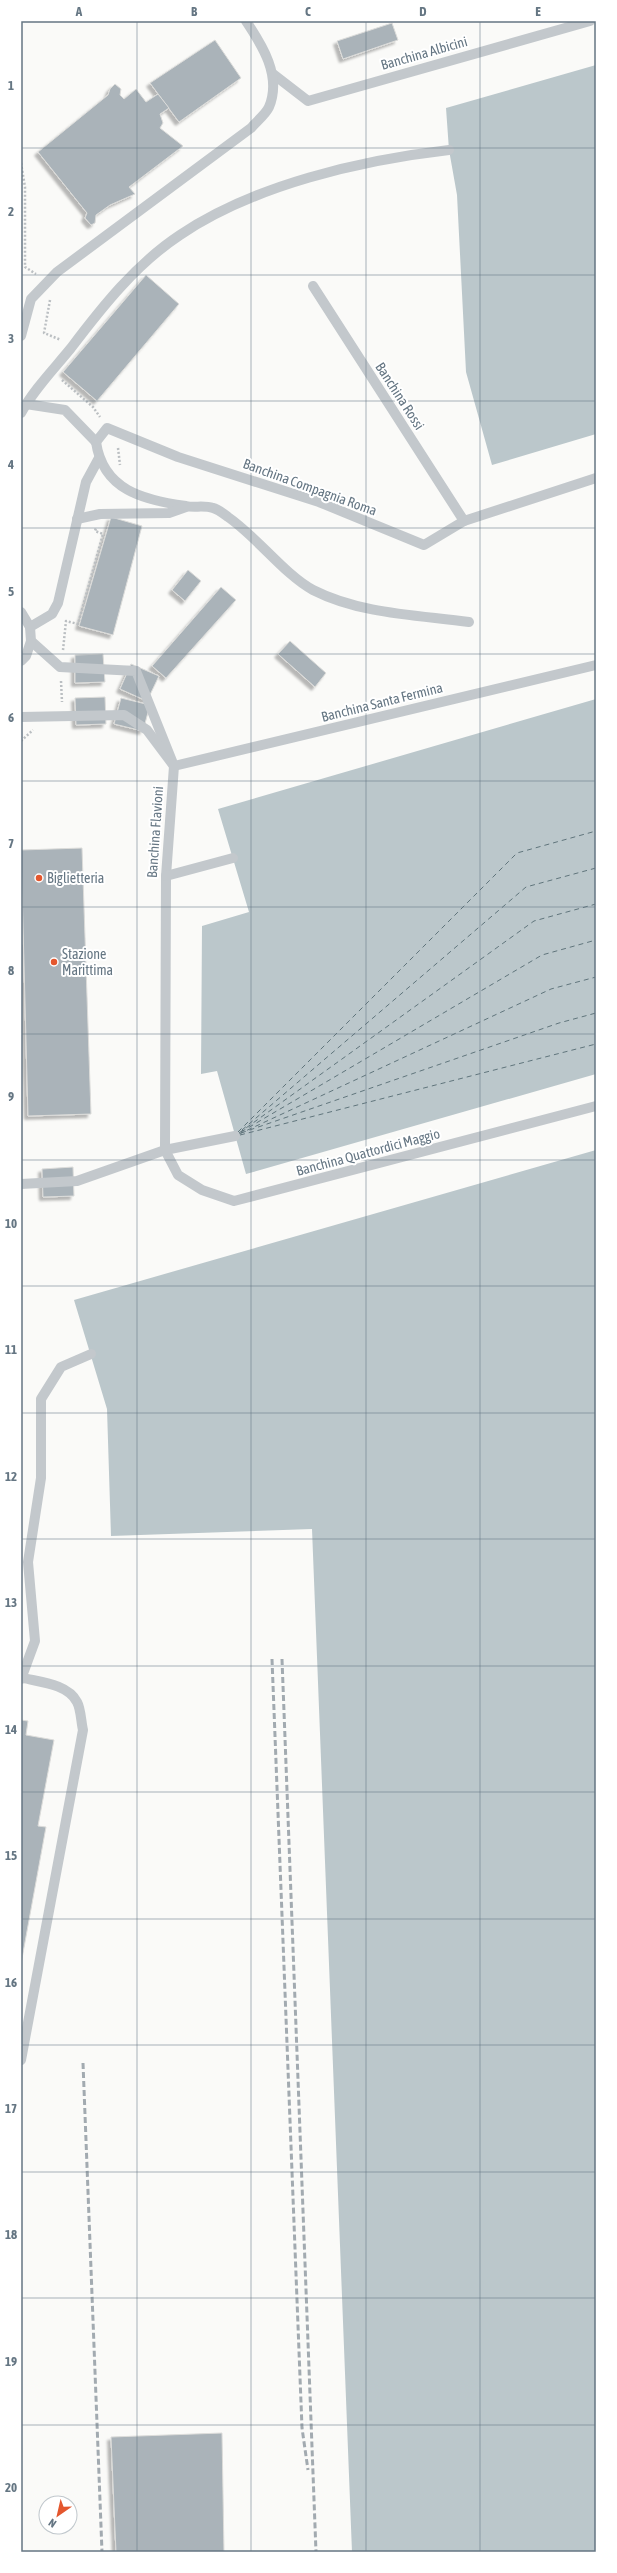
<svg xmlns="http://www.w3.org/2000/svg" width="617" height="2573" viewBox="0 0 617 2573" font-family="'Asap Condensed',sans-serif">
	<defs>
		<filter id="shadow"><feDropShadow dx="-3.5" dy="3.5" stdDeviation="1" flood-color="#0004"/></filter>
	</defs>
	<rect width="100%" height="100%" fill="#fafaf8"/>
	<g fill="#bbc7cb">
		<polygon points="596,65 596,434 492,465 466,372 457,195 449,150 446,108"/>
		<polygon points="596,699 596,1074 246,1174 217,1071 201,1074 202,926 249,912 218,809"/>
		<polygon points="596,1150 596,2552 352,2552 312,1529 111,1536 107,1409 74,1300"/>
	</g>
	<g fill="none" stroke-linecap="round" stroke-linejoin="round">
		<g stroke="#60757c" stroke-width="1" stroke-dasharray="5 4" stroke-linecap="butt">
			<polyline points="242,1130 526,887 596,868"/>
			<polyline points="238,1132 517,853 596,831"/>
			<polyline points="241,1132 542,955 596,940"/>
			<polyline points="239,1133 534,921 596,904"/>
			<polyline points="241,1133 559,1023 596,1013"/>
			<polyline points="239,1134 551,989 596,977"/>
			<polyline points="240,1135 596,1044"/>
		</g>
	</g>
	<g fill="#aab3b9" stroke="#dcdcda" filter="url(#shadow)">
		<polygon points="392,23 398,40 343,59 337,41"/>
		<polygon points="215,40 241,78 179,122 150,83"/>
		<polygon points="115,84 121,89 120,95 124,99 136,89 146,102 158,94 169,108 160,114 163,123 160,128 183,146 129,187 135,194 110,205 96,215 95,223 91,225 85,218 87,213 38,152 108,95 110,89"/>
		<polygon points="146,275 179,304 97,401 63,372"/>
		<polygon points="111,517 142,526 113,635 79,626"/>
		<polygon points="188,570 201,581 185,601 172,590"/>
		<polygon points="221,587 236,600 166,678 152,666"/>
		<polygon points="290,641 326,673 315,687 278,654"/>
		<polygon points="103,654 105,682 75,683 75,655"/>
		<polygon points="131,664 159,676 147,701 120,689"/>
		<polygon points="105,697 106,724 76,725 75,698"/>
		<polygon points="121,698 150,705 143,731 114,724"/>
		<polygon points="82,848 91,1114 28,1116 21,850"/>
		<polygon points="73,1167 74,1196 43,1197 42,1169"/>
		<polygon points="21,1720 28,1721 26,1735 54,1740 38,1826 46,1827 21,1964"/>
		<polygon points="222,2433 224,2552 116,2552 111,2437"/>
	</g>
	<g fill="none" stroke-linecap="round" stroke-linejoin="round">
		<g stroke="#bbbfc2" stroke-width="2.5" stroke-dasharray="2 2" stroke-linecap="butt">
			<polyline points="21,163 25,187 25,267 36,274"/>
			<polyline points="50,300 44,333 61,340"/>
			<polyline points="62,380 93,407 100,417"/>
			<polyline points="118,448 120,465"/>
			<polyline points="63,650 66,621 78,624 103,534 95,531 96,528"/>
			<polyline points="61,681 62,702"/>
			<polyline points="21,741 33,730"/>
		</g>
		<g stroke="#c3c8cc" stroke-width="10">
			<polyline points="273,74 308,101 590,21"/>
			<polyline points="313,286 464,521"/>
			<path d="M21 336 31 299 57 272 251 128C256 122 266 114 269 107 282 76 262 45 246 21"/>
			<polyline points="26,404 65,410 96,442"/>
			<path d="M21 413C34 389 54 369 71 348 102 307 136 264 180 235 254 185 361 160 449 150"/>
			<polyline points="96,442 107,428 178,457 319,502 424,545 464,521 596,478"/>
			<path d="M96 442C103 490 143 500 186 506 194 508 204 505 213 508 218 509 224 514 228 517 257 537 285 575 313 590 360 614 417 615 469 622"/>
			<polyline points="77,519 100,514 169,513 186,507"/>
			<polyline points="21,612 30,627 31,641 60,667 136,671 174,766 166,876 165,1150 178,1175 202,1190 234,1201 596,1106"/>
			<polyline points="30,627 52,614 58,603 86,482 99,458"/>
			<polyline points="21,661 26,656 31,641"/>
			<polyline points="21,717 124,715 147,730 174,766 596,665"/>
			<polyline points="166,876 233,858"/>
			<polyline points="21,1184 77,1181 165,1150 235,1136"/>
			<polyline points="21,1679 35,1641 28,1562 41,1478 41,1399 61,1367 91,1354"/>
			<path d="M21 2060 83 1730C81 1722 81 1709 77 1702 68 1684 40 1682 23 1678"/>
		</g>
		<g stroke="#a2aab0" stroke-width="3" stroke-dasharray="6 3" stroke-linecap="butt">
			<polyline points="272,1659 302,2428 308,2470"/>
			<polyline points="282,1659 316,2552"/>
			<polyline points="83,2063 102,2552"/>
		</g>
	</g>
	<path fill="none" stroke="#657683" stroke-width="1" stroke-opacity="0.55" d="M137 21V2552M251 21V2552M366 21V2552M480 21V2552M21 148H596M21 275H596M21 401H596M21 528H596M21 654H596M21 781H596M21 907H596M21 1034H596M21 1160H596M21 1286H596M21 1413H596M21 1539H596M21 1666H596M21 1792H596M21 1919H596M21 2045H596M21 2172H596M21 2298H596M21 2425H596"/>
	<g fill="#e4572e" stroke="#fff" stroke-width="1.5">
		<circle cx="39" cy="878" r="4"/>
		<circle cx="54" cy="962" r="4"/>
	</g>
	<g text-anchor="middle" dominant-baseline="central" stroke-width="4" stroke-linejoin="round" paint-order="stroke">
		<g font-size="14" fill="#657683" stroke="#fff">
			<text transform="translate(424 53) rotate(-16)">Banchina Albicini</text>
			<text transform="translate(400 396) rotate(57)">Banchina Rossi</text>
			<text transform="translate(310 487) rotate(20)">Banchina Compagnia Roma</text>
			<text transform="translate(382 702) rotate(-14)">Banchina Santa Fermina</text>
			<text transform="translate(155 832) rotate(-86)">Banchina Flavioni</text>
			<text transform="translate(368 1152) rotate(-15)">Banchina Quattordici Maggio</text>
		</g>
		<g font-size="14" fill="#657683" stroke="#fff" text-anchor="start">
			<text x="47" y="878">Biglietteria</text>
			<text x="62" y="954">Stazione<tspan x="62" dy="16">Marittima</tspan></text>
		</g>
	</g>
	<rect width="617" height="2573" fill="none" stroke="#ffffff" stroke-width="44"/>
	<g transform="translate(58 2515) rotate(214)"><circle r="19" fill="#ffffff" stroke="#c1c8cd"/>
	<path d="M0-3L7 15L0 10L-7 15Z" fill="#e4572e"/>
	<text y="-6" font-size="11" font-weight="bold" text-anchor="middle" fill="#657683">N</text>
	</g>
	<rect x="22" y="22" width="573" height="2529" fill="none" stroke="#657683" stroke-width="1.5"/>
	<g font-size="13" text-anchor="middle" font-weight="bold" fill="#657683">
		<text x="79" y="16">A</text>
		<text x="194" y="16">B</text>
		<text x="308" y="16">C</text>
		<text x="423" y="16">D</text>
		<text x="538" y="16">E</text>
		<text x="11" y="90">1</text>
		<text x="11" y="216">2</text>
		<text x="11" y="343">3</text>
		<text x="11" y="469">4</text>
		<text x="11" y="596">5</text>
		<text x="11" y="722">6</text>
		<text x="11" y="848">7</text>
		<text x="11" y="975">8</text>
		<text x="11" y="1101">9</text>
		<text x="11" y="1228">10</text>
		<text x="11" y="1354">11</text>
		<text x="11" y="1481">12</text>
		<text x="11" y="1607">13</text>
		<text x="11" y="1734">14</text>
		<text x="11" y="1860">15</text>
		<text x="11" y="1987">16</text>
		<text x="11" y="2113">17</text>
		<text x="11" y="2239">18</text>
		<text x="11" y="2366">19</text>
		<text x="11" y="2492">20</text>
	</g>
</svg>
